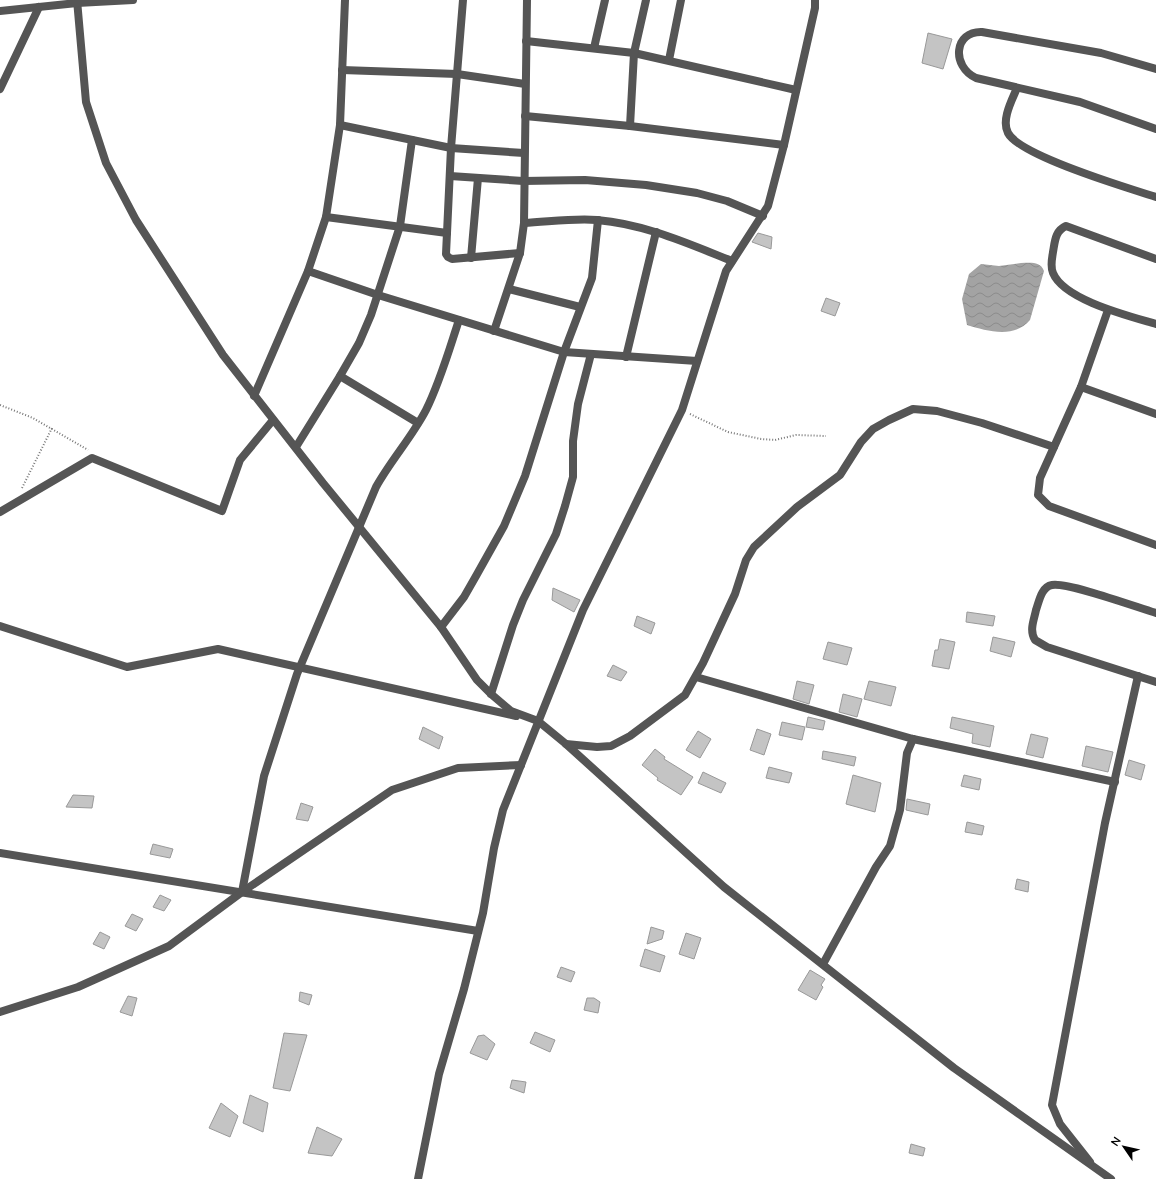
<svg xmlns="http://www.w3.org/2000/svg" width="1156" height="1179" viewBox="0 0 1156 1179" font-family="'Nunito Sans',sans-serif">
	<defs>
		<pattern id="water-waves" width="16" height="10" patternUnits="userSpaceOnUse"><rect width="16" height="10" fill="#a3a3a3"/><path d="M0 5q4-4 8 0t8 0" fill="none" stroke="#8b8b8b"/></pattern>
	</defs>
	<rect width="100%" height="100%" fill="#fff"/>
	<path fill="url(#water-waves)" d="M1021 263C1031 263 1040 261 1044 271L1030 320C1014 339 987 331 967 325L962 299 969 274 981 264 999 266Z"/>
	<g fill="#c4c4c4" stroke="#999">
		<polygon points="928,33 952,39 943,69 922,63"/>
		<polygon points="758,233 772,237 771,249 752,242"/>
		<polygon points="826,298 840,303 835,316 821,311"/>
		<polygon points="553,588 580,600 574,612 552,600"/>
		<polygon points="967,612 995,616 993,626 966,622"/>
		<polygon points="637,616 655,623 651,634 634,626"/>
		<polygon points="993,637 1015,642 1011,657 990,651"/>
		<polygon points="940,639 955,642 949,669 932,666 935,650 938,650"/>
		<polygon points="828,642 852,648 847,665 823,659"/>
		<polygon points="613,665 627,672 621,681 607,676"/>
		<polygon points="797,681 814,685 809,704 793,699"/>
		<polygon points="869,681 896,687 891,706 864,699"/>
		<polygon points="843,694 862,699 857,717 839,712"/>
		<polygon points="808,717 825,721 823,730 806,727"/>
		<polygon points="952,717 994,726 990,747 972,743 973,734 950,728"/>
		<polygon points="782,722 805,727 802,740 779,735"/>
		<polygon points="423,727 443,737 439,749 419,739"/>
		<polygon points="757,729 771,734 764,755 750,750"/>
		<polygon points="698,731 711,739 700,758 686,750"/>
		<polygon points="1031,734 1048,738 1043,758 1026,754"/>
		<polygon points="1086,746 1113,752 1108,772 1082,766"/>
		<polygon points="655,749 665,757 664,759 693,777 681,795 657,780 658,778 642,765"/>
		<polygon points="823,751 856,757 854,766 822,759"/>
		<polygon points="1129,760 1145,765 1141,780 1125,775"/>
		<polygon points="769,767 792,773 789,783 766,778"/>
		<polygon points="703,772 726,783 721,793 698,783"/>
		<polygon points="853,775 881,783 875,812 846,804"/>
		<polygon points="964,775 981,779 979,790 961,786"/>
		<polygon points="73,795 94,796 92,808 66,807"/>
		<polygon points="907,799 930,804 928,815 906,810"/>
		<polygon points="301,803 313,807 308,821 296,819"/>
		<polygon points="967,822 984,826 982,835 965,832"/>
		<polygon points="153,844 173,849 170,858 150,854"/>
		<polygon points="1017,879 1029,882 1028,892 1015,889"/>
		<polygon points="160,895 171,900 164,911 153,907"/>
		<polygon points="132,914 143,919 136,931 125,926"/>
		<polygon points="651,927 664,931 662,939 647,944"/>
		<polygon points="100,932 110,937 104,949 93,944"/>
		<polygon points="686,933 701,938 694,959 679,954"/>
		<polygon points="645,949 665,956 660,972 640,966"/>
		<polygon points="561,967 575,972 571,982 557,977"/>
		<polygon points="810,970 825,979 821,985 823,987 816,1000 798,990"/>
		<polygon points="300,992 312,995 309,1005 299,1001"/>
		<polygon points="128,996 137,998 132,1016 120,1012"/>
		<polygon points="587,998 594,998 600,1002 598,1013 584,1010"/>
		<polygon points="535,1032 555,1040 550,1052 530,1043"/>
		<polygon points="284,1033 307,1035 290,1091 273,1088"/>
		<polygon points="484,1035 495,1044 487,1060 470,1053 478,1036"/>
		<polygon points="512,1080 526,1082 524,1093 510,1088"/>
		<polygon points="250,1095 268,1103 263,1132 243,1123"/>
		<polygon points="221,1103 238,1116 230,1137 209,1128"/>
		<polygon points="317,1127 342,1139 332,1156 308,1153"/>
		<polygon points="911,1144 925,1148 923,1156 909,1153"/>
	</g>
	<g fill="none" stroke-linecap="round" stroke-linejoin="round">
		<g stroke="#777" stroke-width="2" stroke-dasharray="1 2" stroke-linecap="butt">
			<polyline points="0,405 33,418 88,450"/>
			<polyline points="690,414 728,432 761,439 775,440 796,435 826,436"/>
			<polyline points="22,488 52,428"/>
		</g>
		<g stroke="#555" stroke-width="8">
			<polyline points="77,0 86,102 106,163 136,220 223,355 323,483 441,627 477,680 491,694 511,711 538,721 566,744 724,887 954,1068 1111,1179"/>
			<polyline points="463,0 451,148 446,254 448,257 452,259 520,253"/>
			<polyline points="0,11 77,3 133,0"/>
			<polyline points="526,41 634,53 796,90"/>
			<polyline points="594,48 605,0"/>
			<polyline points="669,60 681,0"/>
			<path d="M1156 69 1101 53 982 32C954 31 951 66 976 78L1080 102 1156 129"/>
			<polyline points="342,70 457,74 525,84"/>
			<path d="M1017 88C1012 100 1001 120 1008 133 1020 156 1128 188 1156 197"/>
			<polyline points="0,89 39,7"/>
			<polyline points="525,116 630,126 784,145"/>
			<polyline points="340,125 451,148 524,153"/>
			<polyline points="630,126 634,53 646,0"/>
			<polyline points="450,176 523,181 585,180 646,185 697,193 727,201 763,216"/>
			<polyline points="326,217 447,233"/>
			<path d="M524 223C548 222 573 218 597 220 645 224 689 244 732 261"/>
			<polyline points="471,258 478,178"/>
			<path d="M1156 259 1066 226C1055 231 1055 241 1053 252 1052 259 1050 266 1053 273 1064 300 1129 316 1156 324"/>
			<polyline points="308,271 378,295 564,352 697,361"/>
			<polyline points="509,289 580,307"/>
			<polyline points="1108,310 1081,387 1040,478 1038,495 1049,506 1156,545"/>
			<polyline points="494,331 520,253 524,223 527,0"/>
			<polyline points="626,357 656,232"/>
			<polyline points="340,376 418,423"/>
			<polyline points="1081,387 1156,414"/>
			<polyline points="254,396 308,271 326,217 340,125 345,0"/>
			<polyline points="296,447 340,376 359,343 371,315 400,226 412,140"/>
			<polyline points="0,512 92,458 222,511 240,460 273,420"/>
			<path d="M1156 613C1136 607 1068 582 1052 585 1041 587 1039 602 1036 610 1034 620 1029 630 1035 640L1047 647 1156 682"/>
			<polyline points="0,626 127,667 218,649 516,716"/>
			<polyline points="441,627 464,597 476,576 504,526 525,476 564,352 592,278 598,220"/>
			<polyline points="696,677 913,739 1115,782"/>
			<polyline points="491,694 513,625 523,600 556,534 565,506 573,477 573,441 578,404 591,354"/>
			<polyline points="566,744 597,747 611,746 630,736 685,695 703,663 735,594 746,560 754,547 797,507 840,475 861,442 873,429 889,420 913,409 937,411 982,423 1054,447"/>
			<polyline points="0,853 478,931"/>
			<path d="M242 892 264 776 297 674 376 487C391 460 412 437 426 410 440 382 449 350 459 320"/>
			<polyline points="823,964 876,867 890,846 900,810 907,753 913,739"/>
			<polyline points="0,1012 78,987 169,946 242,892 392,790 458,768 521,765"/>
			<polyline points="1090,1162 1060,1124 1052,1105 1105,823 1138,676"/>
			<polyline points="418,1179 439,1074 464,989 483,913 494,848 503,810 583,610 682,410 726,271 768,206 784,145 815,8 815,0"/>
		</g>
	</g>
	<g transform="translate(1124 1147) rotate(304)" stroke="#ffffff" stroke-width="3" paint-order="stroke">
	<path d="M0-3L7 15L0 10L-7 15Z" fill="#000000"/>
	<text y="-6" font-size="11" font-weight="bold" text-anchor="middle" fill="#000000">N</text>
	</g>
</svg>
